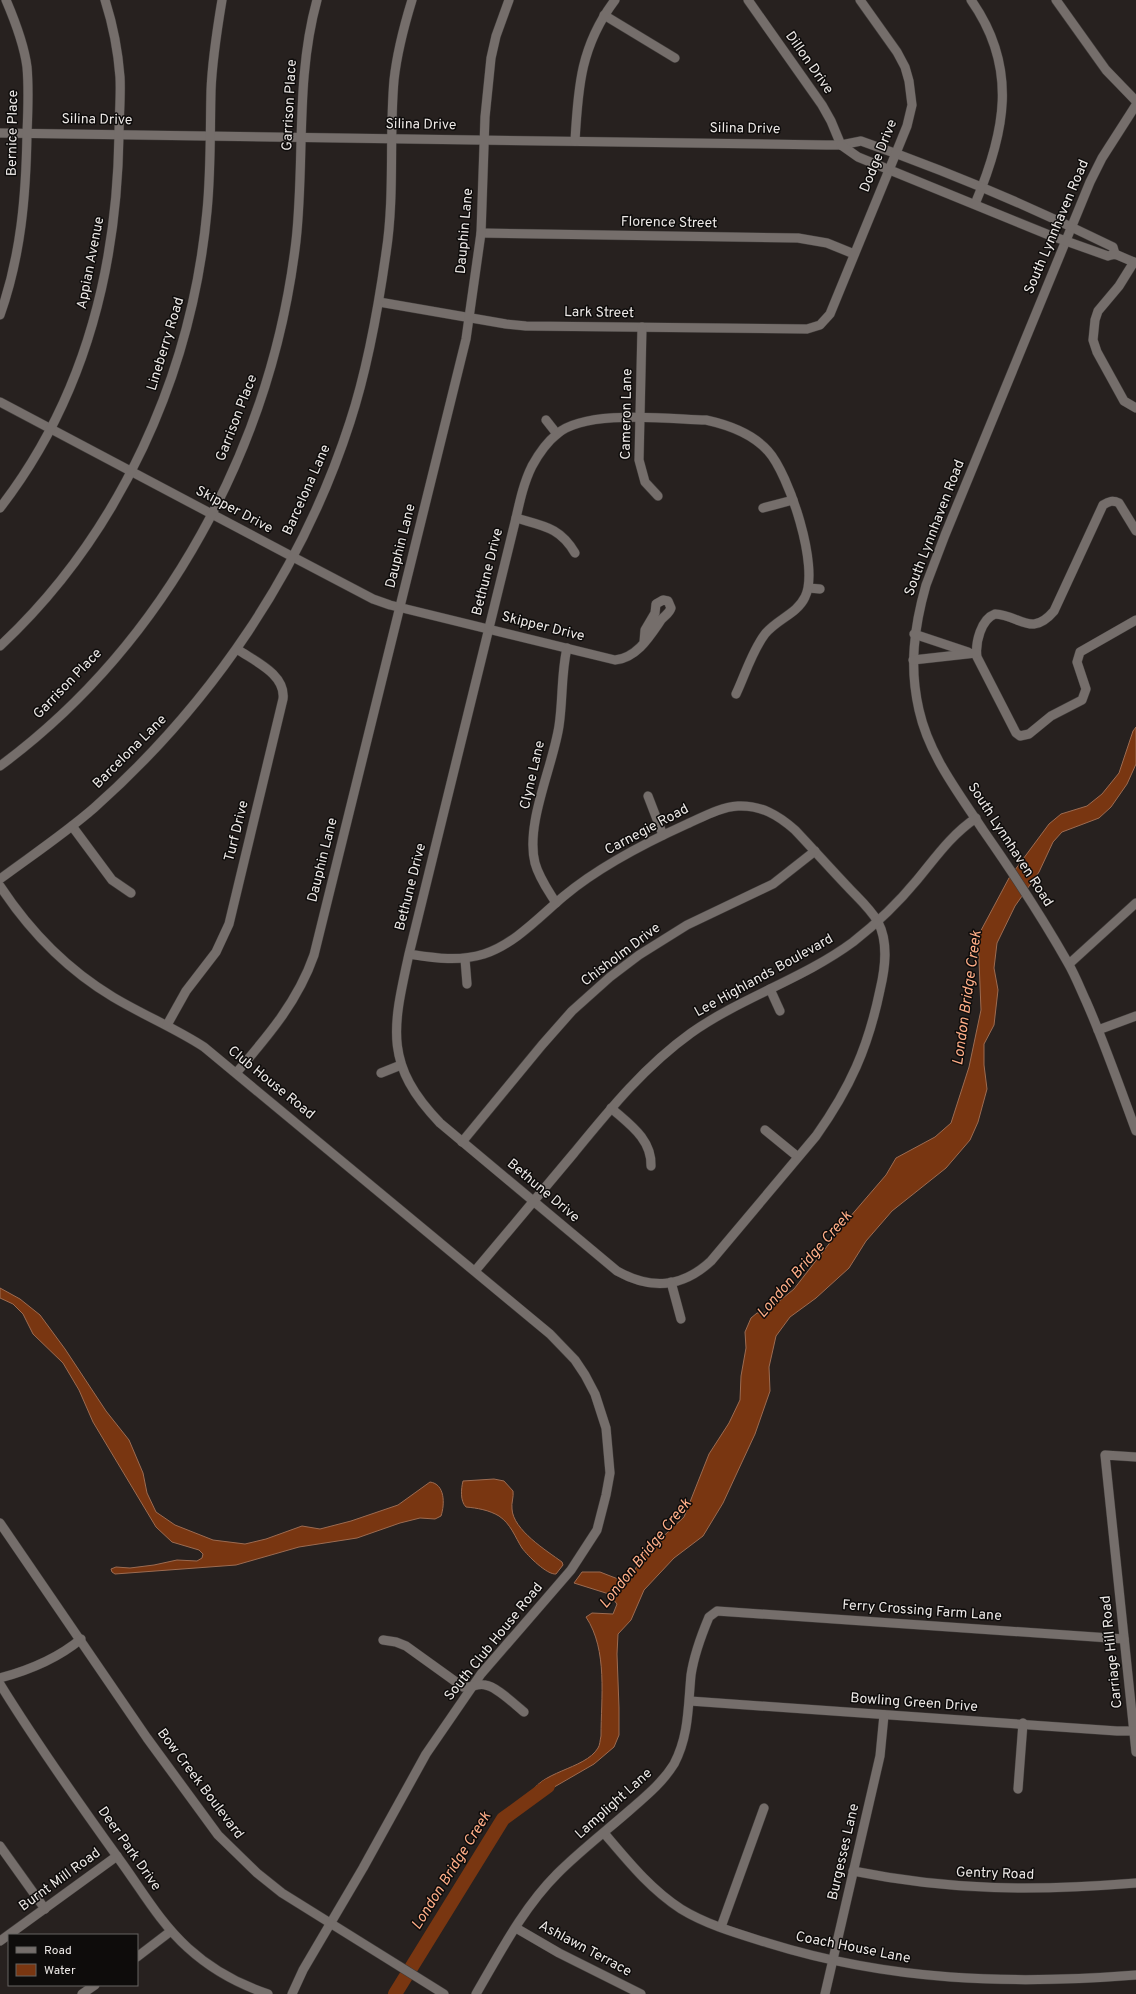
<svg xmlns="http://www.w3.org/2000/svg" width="1136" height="1994" viewBox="0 0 1136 1994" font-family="Overpass,sans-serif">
	<rect width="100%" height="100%" fill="#27211f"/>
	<g fill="#793611" stroke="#9c6b51">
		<path d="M1136 727V764L1127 784 1111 807 1099 818 1062 832 1053 842 1039 872 1015 906 997 943 994 968 998 990 994 1025 984 1044V1065L987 1089 978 1122 970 1140 946 1168 892 1211 866 1241 849 1268 816 1298 790 1317 776 1336 769 1367 770 1391 755 1434 723 1503 703 1536 674 1558 644 1590 631 1620 618 1634 617 1654 619 1708V1735L614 1747 594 1764 537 1797H530C537 1771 585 1770 598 1748 600 1745 600 1740 601 1736 601 1698 608 1650 586 1617L592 1613 613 1614 617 1604 609 1594 574 1583 582 1572H600L618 1579 626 1578 633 1575 640 1558 684 1517 709 1454 729 1423 740 1400 741 1376 746 1348 745 1332 751 1318 757 1313 766 1312 794 1289 849 1218 886 1175 896 1158 935 1137 951 1123 969 1067 981 1010 978 936 1009 878 1049 824 1061 814 1087 806 1102 794 1119 773 1133 731Z"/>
		<path d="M0 1288 20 1299 40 1315 65 1349 106 1411 129 1440 143 1473 147 1493 156 1512 175 1525 213 1540 245 1544 266 1539 302 1526 320 1529 351 1521 398 1505 430 1482C445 1484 445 1504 441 1516L435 1519 420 1518 400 1523 357 1538 299 1547 236 1565 115 1574 112 1572 111 1569 116 1567 130 1568 154 1565 177 1560 197 1561 202 1558 203 1554 199 1550 172 1542 156 1527 93 1422 79 1390 63 1363 33 1334 23 1314 13 1304 0 1298Z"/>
		<path d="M494 1479 504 1481 513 1491C514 1497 511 1503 512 1509 513 1530 547 1551 562 1562L563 1565 556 1574C547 1575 528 1556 522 1548 515 1537 511 1524 499 1516 489 1510 477 1508 466 1507 460 1501 461 1489 463 1481Z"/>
	</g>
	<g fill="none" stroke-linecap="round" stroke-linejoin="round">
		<polyline stroke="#793611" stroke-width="14" points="395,1994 503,1819 548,1786"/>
		<defs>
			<g id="minor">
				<polyline points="748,0 822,105 831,121 841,145"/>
				<path d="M971 0C1019 68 1005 133 975 204"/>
				<polyline points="1056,0 1106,70 1136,101"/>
				<polyline points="604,15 675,58"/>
				<path d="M1136 105 1102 158 1090 182 945 535 926 585C914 627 909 667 919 710 929 755 958 792 983 830 1013 873 1042 917 1068 963 1075 975 1080 988 1086 1001 1105 1044 1120 1088 1136 1131"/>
				<path d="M0 133 826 145H841L861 141C947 171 1032 207 1113 247L1115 254"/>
				<path d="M575 141C578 86 581 45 615 0"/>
				<polyline points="841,145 858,157 1049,235 1108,256 1115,254 1136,263"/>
				<polyline points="481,233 798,238 827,243 854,254"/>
				<polyline points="1134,262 1119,286 1098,311 1095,320 1093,340 1097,352 1124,401 1136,408"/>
				<polyline points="379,302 506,324 526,326 807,329 820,325 830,314 896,153 907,126 912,105 909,81 905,67 897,52 860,0"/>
				<path d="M0 315C21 256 26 196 27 133 28 111 29 89 27 67 24 44 15 21 6 0"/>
				<polyline points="642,327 639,460 645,482 658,496"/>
				<path d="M0 402 293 557 373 599 390 605 615 660C637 658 650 636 661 620 665 615 669 614 671 608L668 601 663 600 656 604 655 613 645 630 644 642"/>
				<polyline points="546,420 557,434"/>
				<path d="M0 508C84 399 117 270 119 135 119 116 121 96 120 77 118 51 113 25 105 0"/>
				<polyline points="763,508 793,500"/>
				<path d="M516 518C543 526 560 527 575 553"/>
				<path d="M1136 531 1119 503C1113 500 1109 501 1103 505L1054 611C1031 638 1020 615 995 614 981 619 975 643 977 657L1016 733 1020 736 1029 734 1051 716 1082 700 1086 689 1077 662 1080 652 1136 620"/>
				<polyline points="809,588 820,589"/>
				<polyline points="914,634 968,652"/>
				<path d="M0 646C120 534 192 374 207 211 211 171 210 131 211 91 212 61 217 30 222 0"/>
				<polyline points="913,660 976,653"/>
				<path d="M0 766C166 643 272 445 296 241 305 161 295 79 317 0"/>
				<polyline points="648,796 663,835"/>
				<polyline points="72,826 112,880 131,893"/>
				<path d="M0 879C31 856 64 834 94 808 211 704 302 571 350 422 368 367 378 310 386 253 395 195 389 137 394 80 397 53 404 26 412 0"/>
				<path d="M0 886C29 930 68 970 113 997 143 1015 175 1028 204 1047L550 1334 575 1360 585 1375 595 1394 606 1428 610 1473 606 1495 597 1530 571 1570 481 1674 426 1754 363 1868 303 1970 292 1994"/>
				<path d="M556 903C548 890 539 878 535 863 525 824 553 766 559 726 563 700 561 674 567 648"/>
				<path d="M409 954C435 958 458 962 484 954 515 944 540 916 564 896 600 866 645 843 687 824 703 817 720 807 738 806 761 805 778 815 795 830 812 848 829 867 846 885 857 897 870 908 878 922 889 943 885 969 880 990 868 1048 850 1088 816 1136L711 1261C682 1288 651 1290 617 1271L440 1123C383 1064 393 1027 409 954L516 518C520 500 524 482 532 466 538 455 547 442 557 434 586 409 668 419 706 420 729 425 752 433 768 451 789 474 820 568 805 597 797 614 777 619 765 634 752 651 745 675 736 694"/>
				<polyline points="465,959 467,984"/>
				<polyline points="1069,964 1136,903"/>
				<polyline points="770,989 780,1011"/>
				<path d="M167 1025 186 991 216 952 229 924 283 699C286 674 254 661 237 649"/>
				<polyline points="1098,1030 1136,1016"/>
				<path d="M237 1072C268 1036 298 1001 314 955L466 339 481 233 485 117 491 58 496 36 509 0"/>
				<polyline points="381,1073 401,1065"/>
				<path d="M611 1108C629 1124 652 1139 651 1166"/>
				<polyline points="765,1130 798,1157"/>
				<polyline points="462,1142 542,1045 572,1011 610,977 639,955 687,925 773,884 815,851"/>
				<path d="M475 1271C508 1232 541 1192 574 1153 610 1109 645 1066 691 1033 742 997 803 979 853 942 876 924 898 903 917 880 936 857 951 835 976 818"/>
				<polyline points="671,1282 681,1319"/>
				<polyline points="1136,1457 1105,1455 1136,1752"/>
				<polyline points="0,1523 147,1738 218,1835 257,1873 282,1893 444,1994"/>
				<path d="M383 1640 396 1642 406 1646 463 1687C471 1688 478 1683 485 1685 496 1686 514 1704 524 1712"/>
				<path d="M0 1678C30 1670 57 1659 81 1639"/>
				<path d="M0 1684C37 1744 78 1802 119 1859 141 1889 160 1923 188 1948 211 1969 238 1984 268 1994"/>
				<polyline points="690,1701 1117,1731 1136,1731"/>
				<polyline points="1018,1789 1023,1723"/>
				<path d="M604 1833C627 1860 650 1889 681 1909 707 1925 739 1934 768 1943 890 1981 1010 1985 1136 1975"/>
				<polyline points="0,1846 45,1909"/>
				<path d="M853 1871C952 1891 1036 1891 1136 1883"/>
				<polyline points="721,1927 764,1808"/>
				<polyline points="516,1928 559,1953 641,1994"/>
				<polyline points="0,1941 117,1856"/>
				<polyline points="137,1957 171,1931"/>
				<polyline points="82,1994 95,1985"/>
				<path d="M476 1994C500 1953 523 1908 557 1874 580 1851 606 1831 630 1810 646 1796 663 1782 674 1764 689 1736 688 1706 691 1675 694 1655 701 1636 709 1617L717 1611 1124 1639"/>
				<polyline points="825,1994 880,1756 884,1715"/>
			</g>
		</defs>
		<use href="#minor" stroke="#403c3a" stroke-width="10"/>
		<use href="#minor" stroke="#756e6b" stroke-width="9"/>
	</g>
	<g text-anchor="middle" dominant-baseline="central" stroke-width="3" stroke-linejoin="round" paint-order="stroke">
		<g font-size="14" fill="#ece8e6" stroke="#0e0c0b">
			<text transform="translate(809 63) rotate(55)">Dillon Drive</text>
			<text transform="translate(290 105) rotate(-87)">Garrison Place</text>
			<text transform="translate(97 120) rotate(1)">Silina Drive</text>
			<text transform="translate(421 125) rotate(1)">Silina Drive</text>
			<text transform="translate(745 129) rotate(1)">Silina Drive</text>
			<text transform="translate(13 133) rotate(-89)">Bernice Place</text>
			<text transform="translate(879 156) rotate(-68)">Dodge Drive</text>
			<text transform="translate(669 223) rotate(1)">Florence Street</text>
			<text transform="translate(1057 227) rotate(-67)">South Lynnhaven Road</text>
			<text transform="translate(465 231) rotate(-85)">Dauphin Lane</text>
			<text transform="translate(91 263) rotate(-79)">Appian Avenue</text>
			<text transform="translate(599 313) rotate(1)">Lark Street</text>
			<text transform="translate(166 344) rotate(-73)">Lineberry Road</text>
			<text transform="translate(627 414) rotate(-89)">Cameron Lane</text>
			<text transform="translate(237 418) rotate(-69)">Garrison Place</text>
			<text transform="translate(307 490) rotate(-66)">Barcelona Lane</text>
			<text transform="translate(234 510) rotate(28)">Skipper Drive</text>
			<text transform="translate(935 528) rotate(-69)">South Lynnhaven Road</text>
			<text transform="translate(401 546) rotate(-76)">Dauphin Lane</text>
			<text transform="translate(488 572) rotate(-76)">Bethune Drive</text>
			<text transform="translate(543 627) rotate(14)">Skipper Drive</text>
			<text transform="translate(68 684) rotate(-46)">Garrison Place</text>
			<text transform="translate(130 752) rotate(-45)">Barcelona Lane</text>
			<text transform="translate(533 775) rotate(-77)">Clyne Lane</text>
			<text transform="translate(647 830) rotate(-28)">Carnegie Road</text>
			<text transform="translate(237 831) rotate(-76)">Turf Drive</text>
			<text transform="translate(1010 845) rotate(57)">South Lynnhaven Road</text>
			<text transform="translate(323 860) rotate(-76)">Dauphin Lane</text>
			<text transform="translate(411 887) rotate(-76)">Bethune Drive</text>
			<text transform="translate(621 955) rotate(-37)">Chisholm Drive</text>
			<text transform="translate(764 976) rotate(-29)">Lee Highlands Boulevard</text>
			<text transform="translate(271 1083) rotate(39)">Club House Road</text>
			<text transform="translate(543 1191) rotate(40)">Bethune Drive</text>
			<text transform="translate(922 1611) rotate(4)">Ferry Crossing Farm Lane</text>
			<text transform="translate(494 1642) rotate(-51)">South Club House Road</text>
			<text transform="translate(1112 1652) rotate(-96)">Carriage Hill Road</text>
			<text transform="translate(914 1703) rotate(4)">Bowling Green Drive</text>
			<text transform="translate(200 1784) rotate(53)">Bow Creek Boulevard</text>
			<text transform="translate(614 1804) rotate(-42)">Lamplight Lane</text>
			<text transform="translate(129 1849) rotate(55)">Deer Park Drive</text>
			<text transform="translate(844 1852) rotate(-77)">Burgesses Lane</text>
			<text transform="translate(995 1874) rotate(2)">Gentry Road</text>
			<text transform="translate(60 1880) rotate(-36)">Burnt Mill Road</text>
			<text transform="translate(853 1948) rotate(11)">Coach House Lane</text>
			<text transform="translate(585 1949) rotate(28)">Ashlawn Terrace</text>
		</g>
		<g font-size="15" font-style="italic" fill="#ffae88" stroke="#0e0c0b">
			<text transform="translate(968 998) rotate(-82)">London Bridge Creek</text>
			<text transform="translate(805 1265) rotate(-49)">London Bridge Creek</text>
			<text transform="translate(646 1554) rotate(-51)">London Bridge Creek</text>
			<text transform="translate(452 1871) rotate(-58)">London Bridge Creek</text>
		</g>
	</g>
	<rect x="8" y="1934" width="130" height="52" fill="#0e0c0b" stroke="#676463"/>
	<rect x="16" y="1947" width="20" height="6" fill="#756e6b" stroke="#676463"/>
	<text x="44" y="1954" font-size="12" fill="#ece8e6">Road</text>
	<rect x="16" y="1964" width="20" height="12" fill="#793611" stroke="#676463"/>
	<text x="44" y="1974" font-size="12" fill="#ece8e6">Water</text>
</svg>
